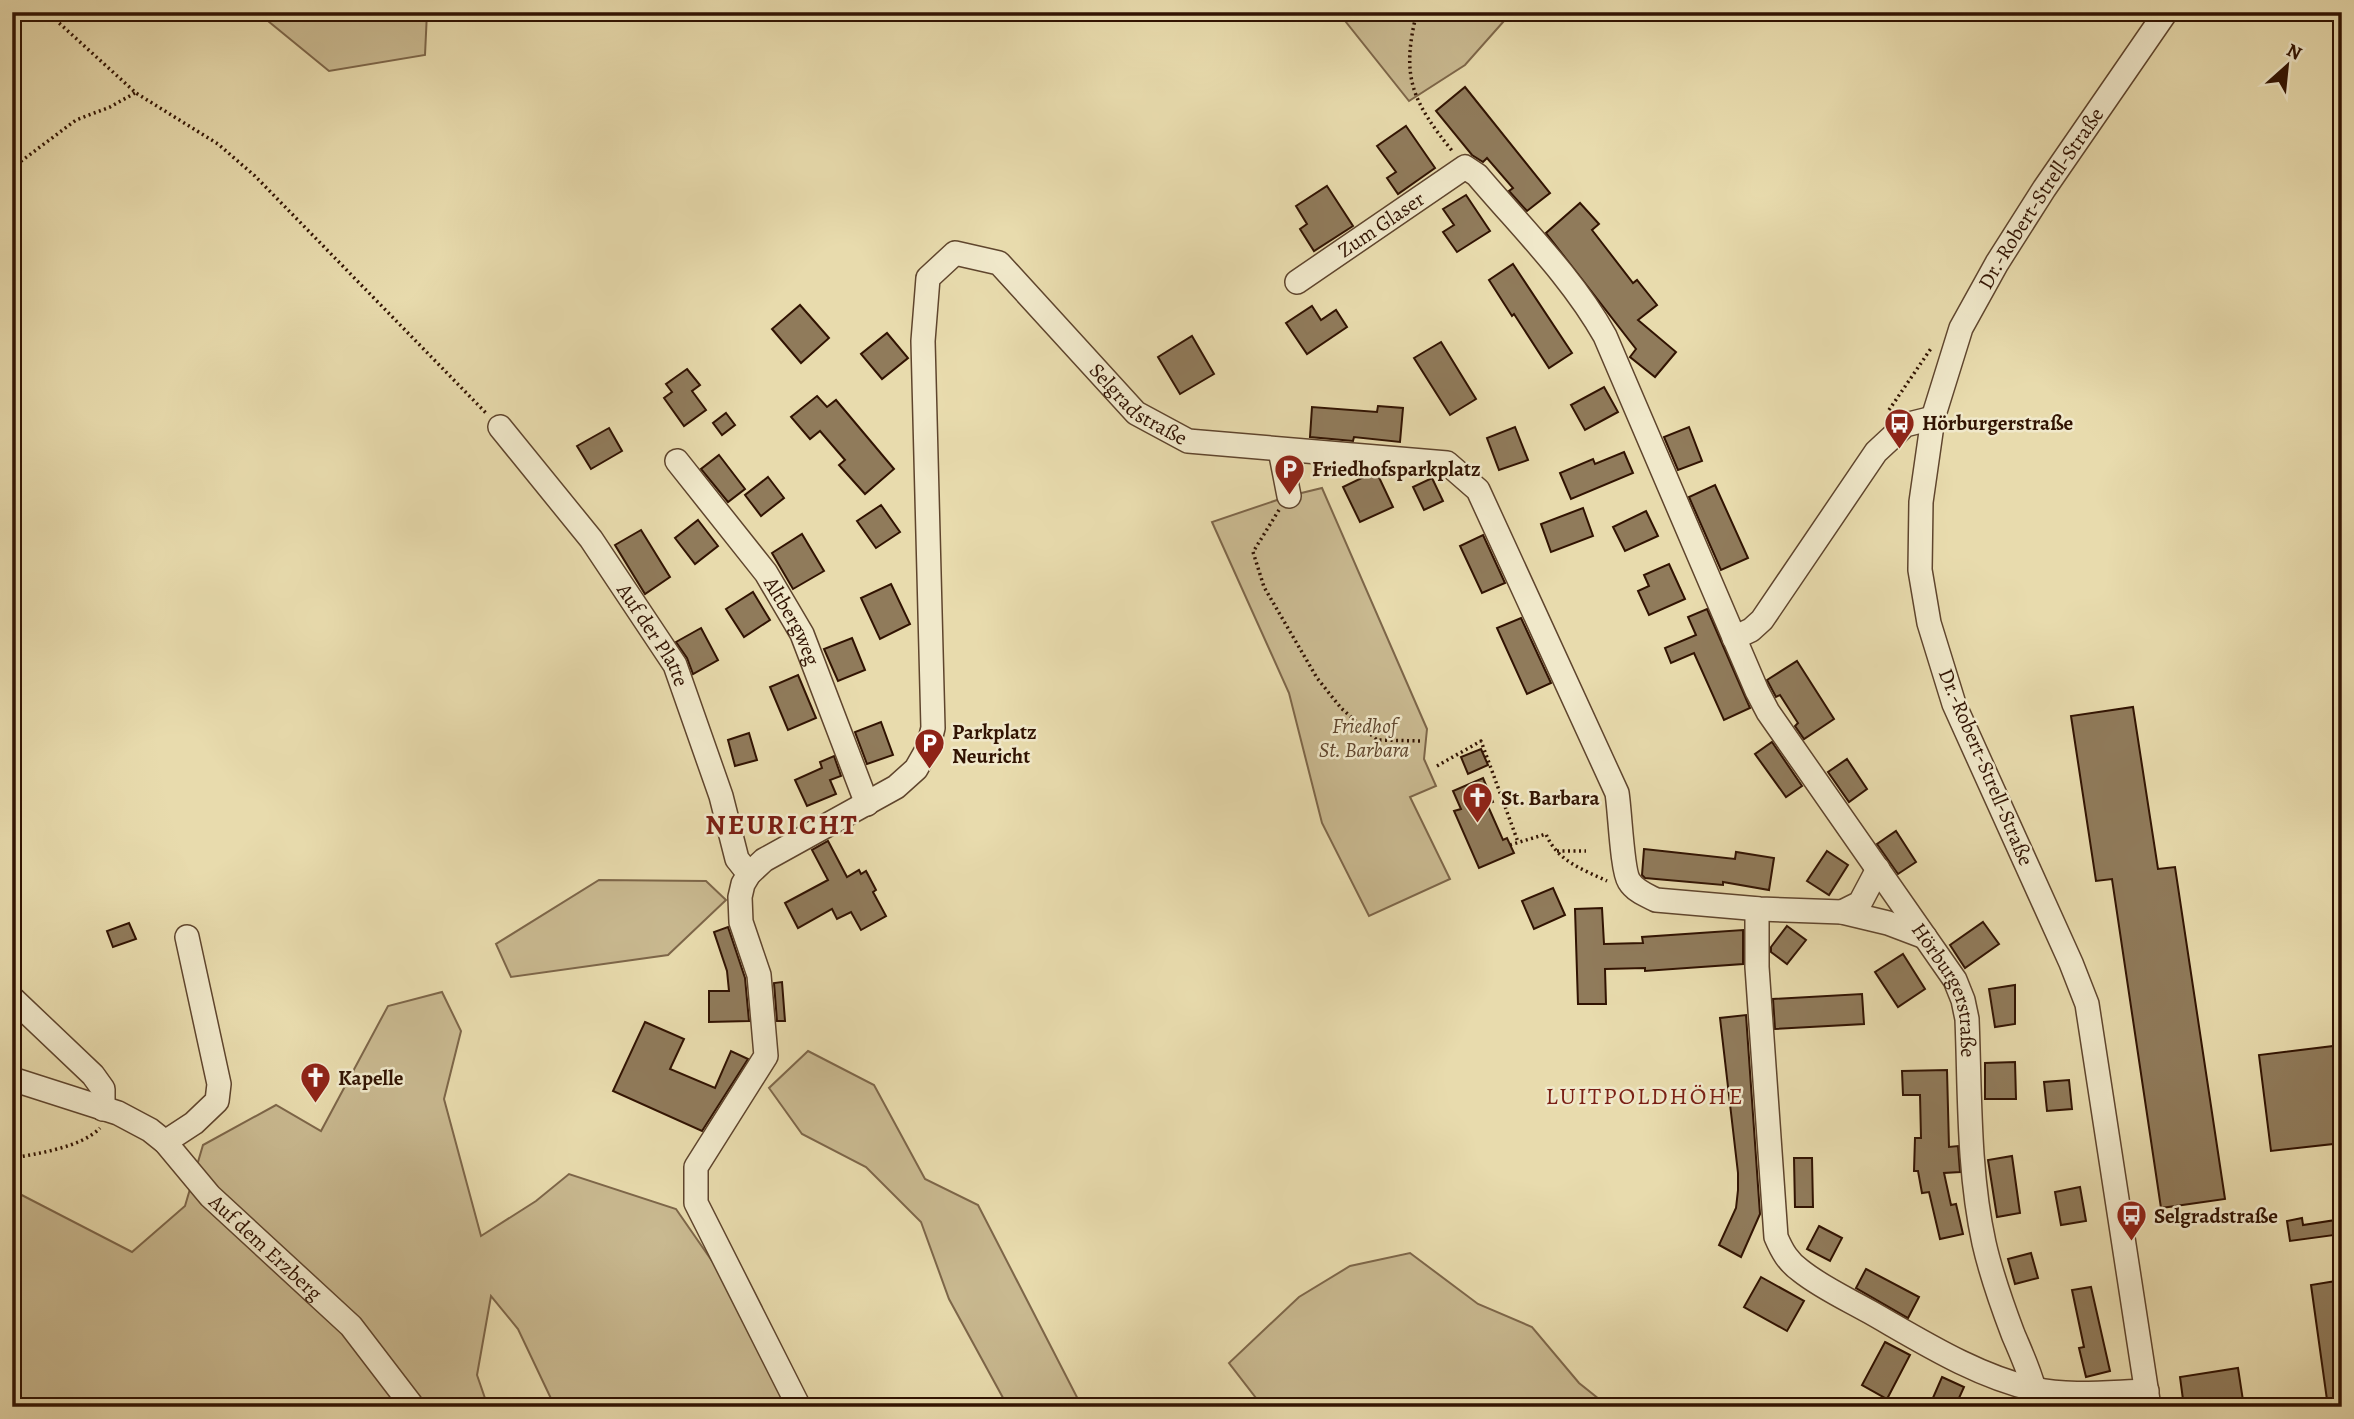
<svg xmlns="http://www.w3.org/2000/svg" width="2354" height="1419" viewBox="0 0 2354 1419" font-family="Alegreya,serif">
	<rect width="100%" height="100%" fill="#e8dbad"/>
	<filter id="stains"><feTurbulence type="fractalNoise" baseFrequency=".00286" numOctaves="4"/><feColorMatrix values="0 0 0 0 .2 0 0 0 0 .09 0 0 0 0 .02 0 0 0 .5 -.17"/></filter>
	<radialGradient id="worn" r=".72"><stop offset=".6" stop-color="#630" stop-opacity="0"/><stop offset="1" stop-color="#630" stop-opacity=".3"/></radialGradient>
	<g fill="#c9b990" stroke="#7d6649" stroke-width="2">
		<polygon points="257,12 427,12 425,55 329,71"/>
		<polygon points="1338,12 1512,12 1465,65 1409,101"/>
		<polygon points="1322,488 1427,729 1424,759 1436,786 1410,797 1450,879 1369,916 1322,823 1289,693 1212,522 1289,496"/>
		<polygon points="599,880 706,881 726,900 668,955 511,977 496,944"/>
		<polygon points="442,992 461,1031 444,1099 481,1236 536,1201 569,1174 676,1209 780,1359 805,1407 555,1407 518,1329 491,1296 477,1375 488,1407 12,1407 12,1190 132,1252 185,1206 203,1145 276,1105 321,1131 388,1006"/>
		<polygon points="808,1051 874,1085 925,1179 978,1205 1082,1407 1008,1407 949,1299 921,1222 866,1167 802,1134 769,1088"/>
		<polygon points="1410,1253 1478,1304 1532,1327 1579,1383 1609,1407 1263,1407 1229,1363 1299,1297 1350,1266"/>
	</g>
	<g fill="#907b5b" stroke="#311302" stroke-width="2">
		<polygon points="1465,87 1550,193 1527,211 1509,191 1513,188 1487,158 1483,162 1472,155 1436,111"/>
		<polygon points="1406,126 1435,168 1398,194 1387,178 1396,172 1377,146"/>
		<polygon points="1327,186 1353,226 1314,251 1300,229 1307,224 1296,206"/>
		<polygon points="1466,195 1490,231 1457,252 1443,232 1454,225 1443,209"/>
		<polygon points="1580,203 1599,224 1592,230 1633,283 1637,280 1657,305 1638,320 1676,352 1655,377 1630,357 1636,349 1546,233"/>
		<polygon points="1513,264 1572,353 1549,368 1514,314 1512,316 1489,280"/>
		<polygon points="800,305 829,338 801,363 772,329"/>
		<polygon points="1312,306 1321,320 1336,310 1347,327 1307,354 1286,323"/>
		<polygon points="887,333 908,358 882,379 861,354"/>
		<polygon points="1192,336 1214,374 1180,394 1158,357"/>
		<polygon points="1441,342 1476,399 1450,415 1414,358"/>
		<polygon points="687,369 700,385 692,391 706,410 684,426 664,398 672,392 666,384"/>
		<polygon points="1604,387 1618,412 1585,430 1571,405"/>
		<polygon points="817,396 827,407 836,400 894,469 865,494 839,465 845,460 820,431 810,439 791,417"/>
		<polygon points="1378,406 1403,408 1400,442 1354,437 1353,441 1310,437 1312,407 1377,412"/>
		<polygon points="726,413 735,425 722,435 713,423"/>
		<polygon points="1515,427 1528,460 1499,470 1487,438"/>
		<polygon points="1689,427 1702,461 1678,470 1664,437"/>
		<polygon points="609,428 622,451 591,469 577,446"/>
		<polygon points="1624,452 1633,473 1571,499 1560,473 1593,459 1595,464"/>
		<polygon points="719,455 745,489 728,502 701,469"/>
		<polygon points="1376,471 1393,507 1360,522 1343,487"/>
		<polygon points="768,477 784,498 761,516 745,495"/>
		<polygon points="1432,478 1443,501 1424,510 1413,487"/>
		<polygon points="1715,485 1748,558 1721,570 1689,497"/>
		<polygon points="881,505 900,532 876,548 857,521"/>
		<polygon points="1583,508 1593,536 1551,552 1541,524"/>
		<polygon points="1646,511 1658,536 1625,551 1613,527"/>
		<polygon points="698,520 718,546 695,564 675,538"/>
		<polygon points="641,530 670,577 645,594 615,545"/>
		<polygon points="802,534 824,571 793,589 772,553"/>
		<polygon points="1483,535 1505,583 1482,593 1460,546"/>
		<polygon points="1669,564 1685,599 1649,615 1638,591 1649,586 1644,575"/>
		<polygon points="891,584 910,624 880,639 861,598"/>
		<polygon points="753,592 770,620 744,637 726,609"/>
		<polygon points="1707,609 1750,708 1724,720 1694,653 1671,663 1665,648 1696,635 1688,617"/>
		<polygon points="1521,618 1551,683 1527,694 1497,628"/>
		<polygon points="701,628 718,660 693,674 687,658 676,642"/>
		<polygon points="852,638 865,670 838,681 824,649"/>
		<polygon points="1797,661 1834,719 1804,739 1795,726 1798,723 1780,695 1776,697 1767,680"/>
		<polygon points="798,675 816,718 788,730 770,687"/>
		<polygon points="2133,707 2158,869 2175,867 2225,1199 2161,1208 2112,879 2096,881 2071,716"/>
		<polygon points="881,722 893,755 867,764 855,732"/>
		<polygon points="749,733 757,760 735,766 728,740"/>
		<polygon points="1772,742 1802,786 1786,797 1755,754"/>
		<polygon points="1481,749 1488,765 1468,774 1461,757"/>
		<polygon points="834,756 841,776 830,780 836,794 807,806 795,780 822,768 820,762"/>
		<polygon points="1847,759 1867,789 1849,802 1828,772"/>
		<polygon points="1483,778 1493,802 1487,804 1503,840 1507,838 1514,853 1479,868 1454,811 1461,809 1453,791"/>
		<polygon points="1896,831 1916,862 1898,874 1877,844"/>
		<polygon points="828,841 847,877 859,870 861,874 866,871 876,890 873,892 886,916 861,930 851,912 837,919 832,909 798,928 785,903 828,880 812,850"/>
		<polygon points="1644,849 1735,859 1736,852 1774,858 1769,890 1723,882 1723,885 1645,878 1642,875"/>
		<polygon points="1827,851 1848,865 1829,895 1807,881"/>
		<polygon points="1553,888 1565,915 1534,929 1522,901"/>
		<polygon points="1602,908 1604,944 1643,943 1642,937 1743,930 1743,964 1645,971 1645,968 1605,969 1606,1004 1578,1004 1575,909"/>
		<polygon points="1983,922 1999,944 1965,968 1950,945"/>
		<polygon points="129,923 136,939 113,947 107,931"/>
		<polygon points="1787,926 1806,940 1787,964 1771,952 1771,947"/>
		<polygon points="728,927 745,978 749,1021 709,1022 709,991 729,991 727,971 714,932"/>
		<polygon points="1903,954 1925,989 1898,1007 1875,972"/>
		<polygon points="782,982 785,1021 777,1021 774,983"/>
		<polygon points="2015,985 2015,1024 1995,1027 1989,989"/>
		<polygon points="1862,994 1864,1024 1775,1029 1773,999"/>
		<polygon points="1746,1015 1760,1214 1741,1257 1719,1245 1736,1208 1738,1190 1738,1173 1720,1018"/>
		<polygon points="645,1022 684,1039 670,1069 715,1088 731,1051 748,1059 702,1131 613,1091"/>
		<polygon points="2342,1045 2342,1143 2271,1151 2259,1055"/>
		<polygon points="2015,1062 2016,1099 1985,1099 1985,1063"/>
		<polygon points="1947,1070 1949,1147 1958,1146 1960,1172 1944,1173 1951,1205 1956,1204 1963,1234 1940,1239 1929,1192 1922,1193 1918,1171 1914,1171 1915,1138 1921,1138 1920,1095 1903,1095 1902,1071"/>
		<polygon points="2069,1080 2072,1109 2047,1111 2044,1082"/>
		<polygon points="2012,1156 2020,1213 1997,1217 1988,1160"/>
		<polygon points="1794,1158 1812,1158 1813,1207 1795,1207"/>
		<polygon points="2080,1187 2086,1221 2061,1225 2055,1192"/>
		<polygon points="2302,1218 2303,1225 2342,1219 2342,1234 2290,1241 2287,1221"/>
		<polygon points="1819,1226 1842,1238 1830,1261 1807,1249"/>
		<polygon points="2031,1253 2038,1278 2015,1284 2008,1259"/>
		<polygon points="1866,1269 1919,1297 1908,1318 1856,1288"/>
		<polygon points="1761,1277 1804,1301 1787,1331 1744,1307"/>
		<polygon points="2342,1280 2342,1407 2328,1407 2311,1285"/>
		<polygon points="2091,1287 2110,1371 2086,1377 2079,1348 2084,1347 2072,1290"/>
		<polygon points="1885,1342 1910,1355 1887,1399 1862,1385"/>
		<polygon points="2238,1368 2244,1407 2184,1407 2180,1377"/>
		<polygon points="1942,1377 1964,1387 1955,1407 1929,1407"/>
	</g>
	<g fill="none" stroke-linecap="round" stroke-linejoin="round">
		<defs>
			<g id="minor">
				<path id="s1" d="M1297 282 1465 167 1477 175C1521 227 1572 277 1605 336L1757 691 1768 712 1955 980 1963 1000 1967 1019C1970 1092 1968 1170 1984 1243 1991 1274 2002 1305 2013 1334 2021 1353 2029 1370 2034 1389"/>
				<path id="s2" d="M500 427 591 539 675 665 721 796 737 859 749 874"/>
				<polyline points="1280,450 1289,496"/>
				<path id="s3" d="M677 461 766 573 802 634 867 804"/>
				<polyline points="1734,638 1751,630 1762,620 1876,452 1905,425 1933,418"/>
				<path d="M1757 909V967L1776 1237C1782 1251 1788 1262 1801 1271 1821 1287 1847 1299 1870 1312 1921 1341 1976 1376 2034 1389 2070 1397 2110 1392 2147 1391"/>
				<polyline points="1842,912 1860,903 1878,869"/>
				<polyline points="12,998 93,1075 103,1089 103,1109"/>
				<path id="s4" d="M12 1079 118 1113 150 1130 165 1142 210 1196 351 1326 413 1407"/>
				<polyline points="165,1142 194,1123 217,1101 219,1084 187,937"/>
				<path id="s5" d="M799 1407 696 1203V1167L766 1056 759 975 741 922 740 897 743 884 749 874 764 860 896 787 916 769 928 748 933 728 923 341 928 278 955 253 999 263 1136 413 1188 441 1447 463 1478 490 1617 793C1620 811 1622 870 1629 881 1635 891 1646 895 1656 900L1760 909 1842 912 1888 923 1925 937"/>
				<path id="s6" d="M2149 1407 2087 1004 2071 963 1954 704 1929 623 1920 570 1921 502 1933 418 1961 328 1997 263 2044 189 2166 12"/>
			</g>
		</defs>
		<use href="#minor" stroke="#5f452d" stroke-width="26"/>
		<g stroke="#311302" stroke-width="3.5" stroke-dasharray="2 3.5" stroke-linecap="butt">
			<polyline points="47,12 136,93 218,144 255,176 486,413"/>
			<path d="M1417 12C1400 78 1413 102 1453 152"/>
			<polyline points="12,168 76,120 110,107 135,93"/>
			<polyline points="1889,410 1932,347"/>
			<polyline points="1279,510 1253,552 1264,587 1317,678 1341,708 1377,740 1422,741"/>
			<polyline points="1437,766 1481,741 1518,842"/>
			<path d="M1510 845 1546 834C1557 861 1582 869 1607 881"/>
			<polyline points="1557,851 1586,851"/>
			<path d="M12 1158C37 1154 82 1147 100 1128"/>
		</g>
		<use href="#minor" stroke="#f0e8ca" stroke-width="23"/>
	</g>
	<defs>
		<symbol id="bus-pin" viewBox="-11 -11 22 30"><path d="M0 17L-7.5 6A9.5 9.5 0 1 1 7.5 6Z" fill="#8f2418" stroke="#f0e8ca"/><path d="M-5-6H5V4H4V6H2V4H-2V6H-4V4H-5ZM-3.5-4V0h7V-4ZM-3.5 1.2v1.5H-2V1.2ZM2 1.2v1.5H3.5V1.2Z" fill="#fff"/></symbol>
		<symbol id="parking-pin" viewBox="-11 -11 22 30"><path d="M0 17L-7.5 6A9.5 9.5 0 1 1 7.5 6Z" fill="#8f2418" stroke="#f0e8ca"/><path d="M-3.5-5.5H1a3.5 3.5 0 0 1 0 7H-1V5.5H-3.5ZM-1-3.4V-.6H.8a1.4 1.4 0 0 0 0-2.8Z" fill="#fff"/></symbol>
		<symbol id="church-pin" viewBox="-11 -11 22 30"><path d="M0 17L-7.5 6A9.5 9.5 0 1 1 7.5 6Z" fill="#8f2418" stroke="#f0e8ca"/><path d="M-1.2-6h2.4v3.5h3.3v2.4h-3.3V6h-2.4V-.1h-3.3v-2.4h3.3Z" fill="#fff"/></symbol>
	</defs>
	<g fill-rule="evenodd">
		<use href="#bus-pin" x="1882" y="406" width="35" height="47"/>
		<use href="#parking-pin" x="1272" y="452" width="35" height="47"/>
		<use href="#parking-pin" x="912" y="726" width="35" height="47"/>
		<use href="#church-pin" x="1460" y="780" width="35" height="47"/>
		<use href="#church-pin" x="298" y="1060" width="35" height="47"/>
		<use href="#bus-pin" x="2114" y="1198" width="35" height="47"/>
	</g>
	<g text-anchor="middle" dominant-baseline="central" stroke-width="5" stroke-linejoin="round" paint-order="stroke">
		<g font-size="21" fill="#311302" stroke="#f0e8ca">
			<text stroke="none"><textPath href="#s6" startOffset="1274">Dr.-Robert-Strell-Straße</textPath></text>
			<text stroke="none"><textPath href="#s1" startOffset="102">Zum Glaser</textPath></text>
			<text stroke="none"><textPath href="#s5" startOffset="1558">Selgradstraße</textPath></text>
			<text stroke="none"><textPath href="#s3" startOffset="198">Altbergweg</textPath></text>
			<text stroke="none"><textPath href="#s2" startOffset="259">Auf der Platte</textPath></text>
			<text transform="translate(1986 767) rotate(67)">Dr.-Robert-Strell-Straße</text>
			<text stroke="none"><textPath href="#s1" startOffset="1167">Hörburgerstraße</textPath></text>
			<text stroke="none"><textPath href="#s4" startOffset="313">Auf dem Erzberg</textPath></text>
		</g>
		<g font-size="21" font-weight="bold" fill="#311302" stroke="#f0e8ca" text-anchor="start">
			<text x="1922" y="423">Hörburgerstraße</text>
			<text x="1312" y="469">Friedhofsparkplatz</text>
			<text x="952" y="732">Parkplatz<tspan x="952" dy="24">Neuricht</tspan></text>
			<text x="1501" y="798">St. Barbara</text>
			<text x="338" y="1078">Kapelle</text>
			<text x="2154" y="1216">Selgradstraße</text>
		</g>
		<g font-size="21" font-style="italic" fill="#5f452d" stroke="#f0e8ca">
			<text x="1364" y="726">Friedhof<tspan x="1364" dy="24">St. Barbara</tspan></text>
		</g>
		<g font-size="24" letter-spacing="2" fill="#7a1f14" stroke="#f0e8ca">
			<text x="1645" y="1096">LUITPOLDHÖHE</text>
		</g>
		<g font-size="28" font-weight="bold" letter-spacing="2" fill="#7a1f14" stroke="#f0e8ca">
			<text x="782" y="825">NEURICHT</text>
		</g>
	</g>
	<rect width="2354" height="1419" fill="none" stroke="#e8dbad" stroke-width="42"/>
	<rect x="14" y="14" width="2326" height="1391" fill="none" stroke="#311302" stroke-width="3.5"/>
	<rect x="21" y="21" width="2312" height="1377" fill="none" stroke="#311302" stroke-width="2"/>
	<g transform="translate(2287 66) rotate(27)" stroke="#f0e8ca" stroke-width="5" paint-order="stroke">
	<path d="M0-5L12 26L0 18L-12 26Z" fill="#311302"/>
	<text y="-10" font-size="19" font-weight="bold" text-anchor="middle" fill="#311302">N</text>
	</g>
	<rect width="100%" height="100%" filter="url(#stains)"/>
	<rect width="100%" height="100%" fill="url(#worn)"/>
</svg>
